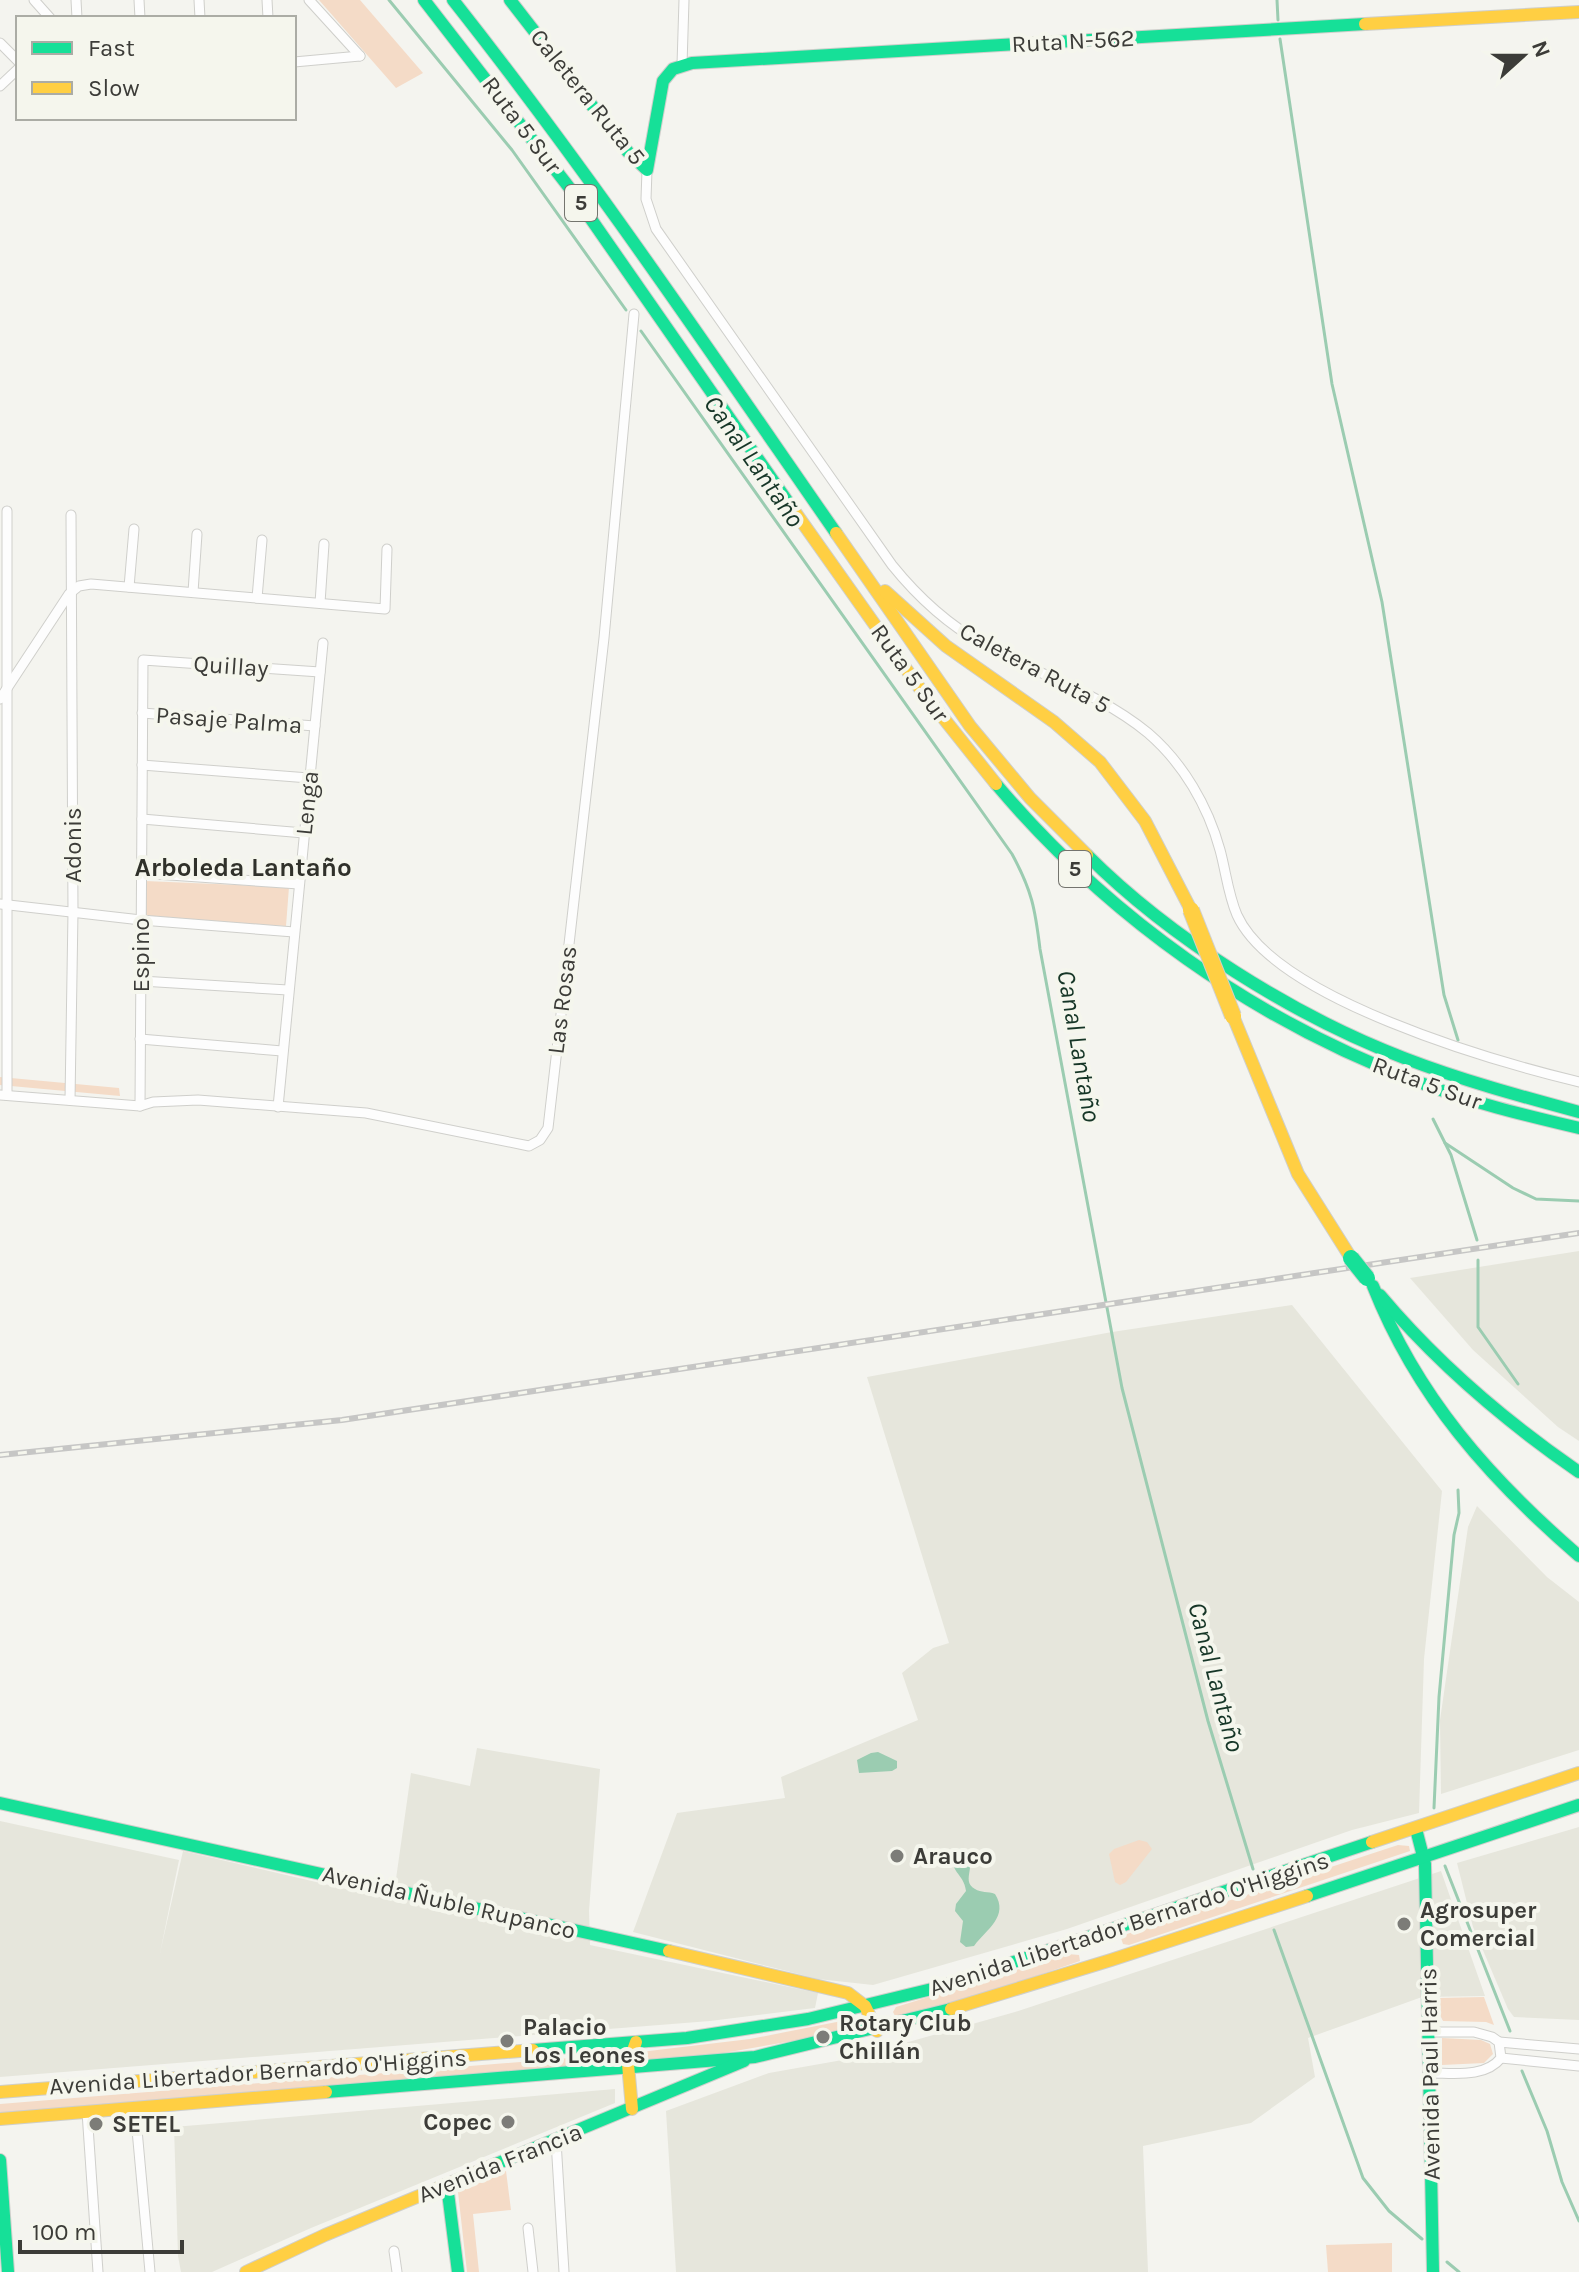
<svg xmlns="http://www.w3.org/2000/svg" width="1579" height="2272" viewBox="0 0 1579 2272" font-family="Karla,sans-serif">
	<rect width="100%" height="100%" fill="#f4f4ef"/>
	<g fill="#e6e6dc">
		<polygon points="1579,1251 1579,1441 1558,1427 1473,1350 1410,1278"/>
		<polygon points="1292,1305 1442,1491 1424,1659 1419,1813 1352,1830 1067,1929 873,1985 818,1979 633,1932 677,1813 785,1798 781,1777 918,1720 902,1673 933,1648 949,1643 867,1377 1112,1332"/>
		<polygon points="1477,1506 1547,1577 1579,1602 1579,1750 1441,1794 1440,1720 1468,1527"/>
		<polygon points="477,1748 600,1769 589,1911 590,1945 818,1993 815,2008 710,2021 0,2077 0,1821 179,1860 160,1953 183,1851 393,1900 411,1773 470,1786"/>
		<polygon points="1579,1827 1579,2020 1514,2017 1508,2009 1473,1927 1457,1863"/>
		<polygon points="1441,1871 1485,1996 1422,1997 1308,2038 1315,2077 1251,2123 1143,2146 1148,2272 676,2272 666,2111 769,2073 848,2059 1015,2012"/>
		<polygon points="615,2089 615,2103 311,2228 212,2272 181,2272 178,2256 174,2127"/>
	</g>
	<g fill="#f4dbc7">
		<polygon points="319,0 360,0 423,73 396,88"/>
		<polygon points="145,881 289,887 286,926 145,918"/>
		<polygon points="0,1077 119,1088 120,1096 0,1085"/>
		<polygon points="1139,1840 1147,1842 1152,1849 1126,1882 1120,1885 1115,1882 1109,1854 1114,1849"/>
		<polygon points="1398,1845 1409,1846 1410,1851 1129,1945 1123,1944 1121,1938 1127,1934"/>
		<polygon points="1068,1954 1079,1955 1080,1961 993,1991 896,2018 893,2012 896,2007"/>
		<polygon points="1484,1997 1494,2025 1486,2022 1443,2021 1440,2015 1440,1998"/>
		<polygon points="857,2018 861,2029 706,2056 0,2114 0,2104 632,2053 750,2039"/>
		<polygon points="1442,2038 1481,2040 1490,2044 1493,2054 1484,2063 1442,2065"/>
		<polygon points="506,2171 511,2210 473,2214 479,2272 467,2272 458,2192"/>
		<polygon points="1392,2243 1392,2272 1328,2272 1326,2245"/>
	</g>
	<g fill="#9bccb1">
		<polygon points="878,1752 897,1761 897,1768 892,1771 859,1773 857,1760 871,1753"/>
		<path d="M962 1848C981 1863 959 1880 975 1889 981 1893 988 1891 995 1894 1009 1916 987 1929 974 1946L966 1947 960 1942 963 1921 955 1911 956 1904 966 1891C964 1872 947 1873 955 1850Z"/>
	</g>
	<g fill="none" stroke-linecap="round" stroke-linejoin="round">
		<g stroke="#9bccb1" stroke-width="3">
			<polyline points="389,0 512,150 626,310"/>
			<polyline points="1277,0 1278,20"/>
			<polyline points="1280,39 1332,384 1382,602 1444,995 1458,1040"/>
			<path d="M641 331 1012 854C1032 891 1035 908 1040 949L1122 1388 1208 1721 1253 1869"/>
			<polyline points="1433,1119 1451,1155 1477,1240"/>
			<polyline points="1445,1143 1513,1188 1536,1199 1579,1201"/>
			<polyline points="1478,1260 1478,1327 1518,1384"/>
			<polyline points="1434,1808 1439,1697 1454,1535 1459,1513 1458,1490"/>
			<polyline points="1445,1866 1510,2031"/>
			<polyline points="1274,1930 1363,2178 1389,2211 1422,2239"/>
			<polyline points="1522,2071 1547,2131 1562,2182 1579,2221"/>
			<polyline points="1447,2262 1459,2272"/>
		</g>
		<defs>
			<g id="street">
				<polyline points="34,0 50,18"/>
				<polyline points="76,0 77,18"/>
				<polyline points="139,0 140,18"/>
				<polyline points="199,0 200,18"/>
				<polyline points="267,0 268,18"/>
				<polyline points="309,0 360,56"/>
				<polyline points="0,43 18,61"/>
				<polyline points="294,62 360,56"/>
				<polyline points="682,65 684,0"/>
				<polyline points="0,86 18,69"/>
				<path d="M647 170 646 199 656 229 892 565C917 596 947 624 983 644 1038 675 1098 692 1148 733 1183 763 1208 806 1220 850 1226 872 1228 894 1237 915 1275 999 1493 1061 1579 1082"/>
				<polyline points="7,511 7,1095"/>
				<polyline points="129,587 134,529"/>
				<polyline points="193,592 197,534"/>
				<polyline points="257,598 262,540"/>
				<polyline points="320,603 324,544"/>
				<polyline points="0,699 69,594 79,586 91,584 385,609 387,549"/>
				<polyline points="142,713 315,726"/>
				<polyline points="142,765 309,778"/>
				<polyline points="142,819 304,833"/>
				<polyline points="141,873 299,884"/>
				<polyline points="0,904 141,920 294,932"/>
				<polyline points="141,981 288,990"/>
				<polyline points="140,1039 282,1051"/>
				<polyline points="0,1095 140,1106 153,1102 198,1100 366,1113 529,1146 540,1140 548,1128 604,638 634,314"/>
				<polyline points="70,1100 73,912 71,515"/>
				<polyline points="140,1106 143,660 320,672"/>
				<polyline points="278,1107 323,643"/>
				<path d="M1430 2032H1474L1492 2037 1499 2042 1501 2058C1485 2078 1454 2073 1431 2073"/>
				<polyline points="1499,2042 1579,2049"/>
				<polyline points="1501,2058 1579,2066"/>
				<polyline points="135,2108 150,2272"/>
				<polyline points="87,2112 98,2272"/>
				<polyline points="556,2141 564,2272"/>
				<polyline points="528,2228 533,2272"/>
				<polyline points="394,2251 397,2272"/>
			</g>
			<g id="fast">
				<polyline points="424,0 568,186 790,505"/>
				<path d="M453 0C589 172 711 353 836 533"/>
				<polyline points="510,0 628,152 647,170 663,81 673,69 692,63 1365,24"/>
				<path d="M996 784C1107 916 1254 1020 1416 1081 1469 1102 1524 1115 1579 1128"/>
				<path d="M1087 855C1170 938 1294 1016 1404 1058 1461 1080 1520 1096 1579 1112"/>
				<path d="M1373 1286C1417 1397 1489 1478 1579 1556"/>
				<path d="M1380 1295C1438 1364 1505 1421 1579 1472"/>
				<polyline points="0,1803 669,1951"/>
				<polyline points="1416,1829 1425,1864 1433,2272"/>
				<polyline points="1307,1896 1579,1805"/>
				<polyline points="533,2050 687,2038 808,2019 936,1988 1372,1842"/>
				<polyline points="326,2092 755,2057 951,2009"/>
				<polyline points="0,2160 8,2272"/>
				<polyline points="496,2164 744,2061"/>
				<polyline points="447,2185 458,2272"/>
			</g>
			<g id="slow">
				<polyline points="1365,24 1579,12"/>
				<polyline points="790,505 921,690 996,784"/>
				<polyline points="836,533 970,726 1030,798 1087,855"/>
				<polyline points="885,591 946,646 1054,722 1100,762 1145,821 1191,910"/>
				<polyline points="1233,1016 1298,1174 1351,1258"/>
				<polyline points="1372,1842 1579,1773"/>
				<polyline points="669,1951 848,1993 865,2006 877,2031"/>
				<polyline points="951,2009 1111,1960 1307,1896"/>
				<polyline points="0,2092 533,2050"/>
				<polyline points="632,2109 628,2064 636,2042"/>
				<polyline points="0,2119 326,2092"/>
				<polyline points="246,2272 325,2235 496,2164"/>
			</g>
		</defs>
		<use href="#street" stroke="#cfcfcb" stroke-width="11"/>
		<use href="#fast" stroke="#cfcfcb" stroke-width="14"/>
		<use href="#slow" stroke="#cfcfcb" stroke-width="14"/>
		<use href="#street" stroke="#fdfdfd" stroke-width="9"/>
		<use href="#fast" stroke="#16e098" stroke-width="12"/>
		<use href="#slow" stroke="#ffcf43" stroke-width="12"/>
		<defs>
			<polyline id="rail" points="0,1455 342,1420 1579,1233"/>
		</defs>
		<use href="#rail" stroke="#c6c6c5" stroke-width="6"/>
		<use href="#rail" stroke="#f5f6ed" stroke-width="3" stroke-dasharray="9" stroke-linecap="butt"/>
		<defs>
			<polyline id="fast-bridge" points="1351,1258 1367,1278"/>
			<polyline id="slow-bridge" points="1191,910 1233,1016"/>
		</defs>
		<use href="#fast-bridge" stroke="#d0d0ce" stroke-width="18" stroke-linecap="butt"/>
		<use href="#slow-bridge" stroke="#d0d0ce" stroke-width="18" stroke-linecap="butt"/>
		<use href="#fast-bridge" stroke="#16e098" stroke-width="16"/>
		<use href="#slow-bridge" stroke="#ffcf43" stroke-width="16"/>
	</g>
	<g fill="#7c7c78" stroke="#f5f6ed" stroke-width="3">
		<circle cx="897" cy="1856" r="8"/>
		<circle cx="1404" cy="1924" r="8"/>
		<circle cx="823" cy="2037" r="8"/>
		<circle cx="507" cy="2041" r="8"/>
		<circle cx="508" cy="2122" r="8"/>
		<circle cx="96" cy="2124" r="8"/>
	</g>
	<g text-anchor="middle" dominant-baseline="central" stroke-width="8" stroke-linejoin="round" paint-order="stroke">
		<g fill="#f5f6ed" stroke="#74746e" stroke-width="2">
			<rect x="565" y="185" width="32" height="36" rx="6"/>
			<rect x="1059" y="851" width="32" height="36" rx="6"/>
		</g>
		<g font-size="22" font-weight="bold" fill="#3c3c38">
			<text x="581" y="203">5</text>
			<text x="1075" y="869">5</text>
		</g>
		<g font-size="24" fill="#3c3c38" stroke="#f5f6ed">
			<text transform="translate(1073 41) rotate(-3)">Ruta N-562</text>
			<text transform="translate(588 97) rotate(51)">Caletera Ruta 5</text>
			<text transform="translate(522 125) rotate(53)">Ruta 5 Sur</text>
			<text transform="translate(231 666) rotate(4)">Quillay</text>
			<text transform="translate(1035 668) rotate(28)">Caletera Ruta 5</text>
			<text transform="translate(910 673) rotate(54)">Ruta 5 Sur</text>
			<text transform="translate(229 720) rotate(4)">Pasaje Palma</text>
			<text transform="translate(307 803) rotate(-84)">Lenga</text>
			<text transform="translate(73 845) rotate(-90)">Adonis</text>
			<text transform="translate(141 955) rotate(-90)">Espino</text>
			<text transform="translate(562 1000) rotate(-83)">Las Rosas</text>
			<text transform="translate(1427 1083) rotate(20)">Ruta 5 Sur</text>
			<text transform="translate(449 1902) rotate(13)">Avenida Ñuble Rupanco</text>
			<text transform="translate(1129 1924) rotate(-18)">Avenida Libertador Bernardo O'Higgins</text>
			<text transform="translate(258 2072) rotate(-4)">Avenida Libertador Bernardo O'Higgins</text>
			<text transform="translate(1430 2074) rotate(-91)">Avenida Paul Harris</text>
			<text transform="translate(500 2163) rotate(-22)">Avenida Francia</text>
		</g>
		<g font-size="24" font-weight="bold" fill="#3c3c38" stroke="#f5f6ed" text-anchor="start">
			<text x="913" y="1856">Arauco</text>
			<text x="1420" y="1910">Agrosuper<tspan x="1420" dy="28">Comercial</tspan></text>
			<text x="839" y="2023">Rotary Club<tspan x="839" dy="28">Chillán</tspan></text>
			<text x="523" y="2027">Palacio<tspan x="523" dy="28">Los Leones</tspan></text>
			<text x="492" y="2122" text-anchor="end">Copec</text>
			<text x="112" y="2124">SETEL</text>
		</g>
		<g font-size="26" font-style="italic" fill="#163627" stroke="#f5f6ed">
			<text transform="translate(754 461) rotate(55)">Canal Lantaño</text>
			<text transform="translate(1079 1046) rotate(80)">Canal Lantaño</text>
			<text transform="translate(1216 1677) rotate(75)">Canal Lantaño</text>
		</g>
		<g font-size="26" font-weight="bold" fill="#30312a" stroke="#f5f6ed">
			<text x="243" y="867">Arboleda Lantaño</text>
		</g>
	</g>
	<rect x="16" y="16" width="280" height="104" fill="#f5f6ed" stroke="#abaca5" stroke-width="2"/>
	<rect x="32" y="42" width="40" height="12" fill="#16e098" stroke="#abaca5" stroke-width="2"/>
	<text x="88" y="56" font-size="24" fill="#3c3c38">Fast</text>
	<rect x="32" y="82" width="40" height="12" fill="#ffcf43" stroke="#abaca5" stroke-width="2"/>
	<text x="88" y="96" font-size="24" fill="#3c3c38">Slow</text>
	<g transform="translate(1523 56) rotate(69)" stroke="#f5f6ed" stroke-width="6" paint-order="stroke">
	<path d="M0-6L14 30L0 20L-14 30Z" fill="#3c3c38"/>
	<text y="-12" font-size="22" font-weight="bold" text-anchor="middle" fill="#3c3c38">N</text>
	</g>
	<path d="M20 2240v12h162v-12" fill="none" stroke="#3c3c38" stroke-width="4"/>
	<text x="32" y="2240" font-size="24" fill="#3c3c38" stroke="#f5f6ed" stroke-width="6" paint-order="stroke">100 m</text>
</svg>
